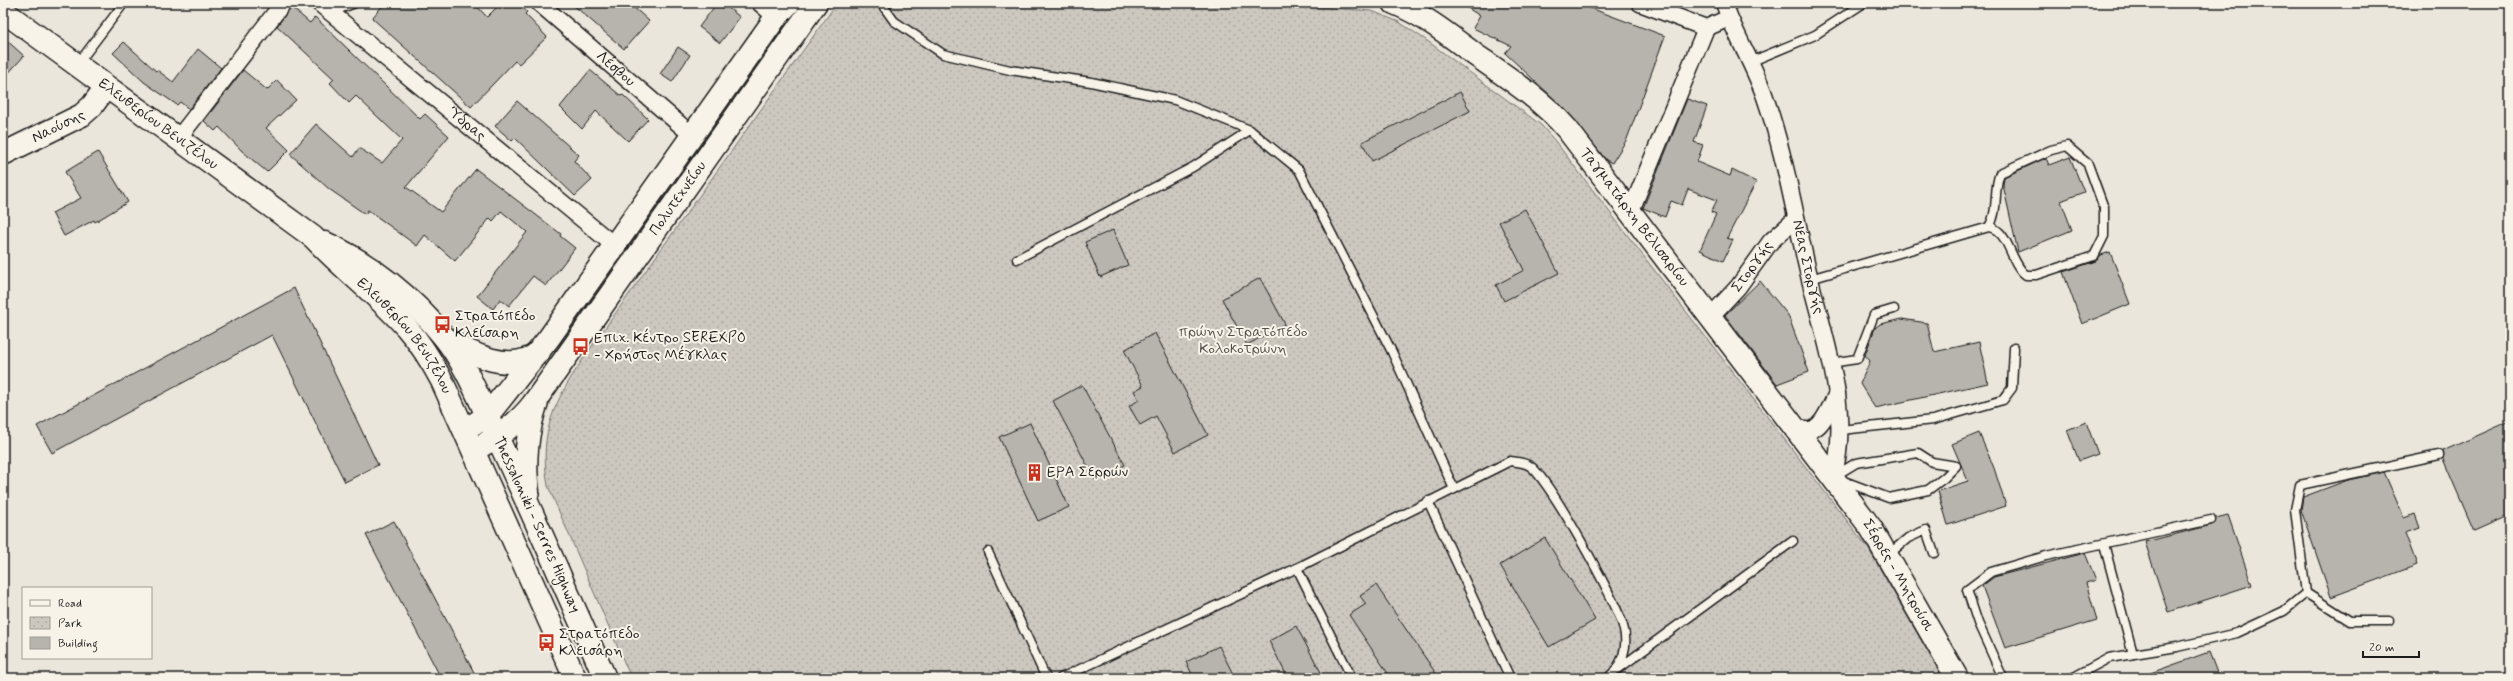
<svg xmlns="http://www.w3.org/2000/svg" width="2513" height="681" viewBox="0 0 2513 681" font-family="Mynerve,sans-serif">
	<defs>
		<pattern id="park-dots" width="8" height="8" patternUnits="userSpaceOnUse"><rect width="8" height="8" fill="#ccc8c0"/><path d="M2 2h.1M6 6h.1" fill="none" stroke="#afaba4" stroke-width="1.8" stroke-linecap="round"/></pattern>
	</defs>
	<rect width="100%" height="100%" fill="#eae6dc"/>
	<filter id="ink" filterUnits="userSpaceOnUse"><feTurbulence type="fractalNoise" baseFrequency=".025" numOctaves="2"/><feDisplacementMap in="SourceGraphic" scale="8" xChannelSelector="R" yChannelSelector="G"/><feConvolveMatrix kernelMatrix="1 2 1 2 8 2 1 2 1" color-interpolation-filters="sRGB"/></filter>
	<g filter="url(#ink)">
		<path fill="url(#park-dots)" stroke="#74726e" d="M837 3H1261L1372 11 1399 22 1426 40 1541 125 1555 141 1868 548 1943 678H631L548 486C538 431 555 401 585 356Z"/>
		<g fill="#b6b4ac" stroke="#1c1c1c">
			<polygon points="385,3 474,3 487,17 501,3 518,3 527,12 525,14 547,37 519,64 515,61 471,107 372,18"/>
			<polygon points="571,3 629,3 649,21 624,49"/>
			<polygon points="717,3 722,3 740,17 720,43 699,27"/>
			<polygon points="1460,3 1577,3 1665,36 1627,139 1612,163 1606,160 1566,110 1505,53 1511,46 1473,28 1480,16"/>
			<polygon points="291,7 310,23 315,17 420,119 425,114 449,136 406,187 441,212 476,169 561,234 560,236 575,248 546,286 533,276 509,306 500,299 493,309 477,296 527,232 501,211 493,221 490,218 455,261 425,235 417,246 368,210 365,214 329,189 290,154 316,124 353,157 359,148 382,163 402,140 356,96 349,103 330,83 334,79 277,26"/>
			<polygon points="3,37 24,56 3,79"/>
			<polygon points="124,42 156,71 157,70 173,82 198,49 221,68 189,109 180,102 177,105 144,82 113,53"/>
			<polygon points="678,47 690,55 672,82 660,74"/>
			<polygon points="243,70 267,90 277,80 296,100 266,128 289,150 267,172 242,151 219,127 215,131 204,121"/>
			<polygon points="590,70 621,96 623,95 648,119 628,141 596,111 582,129 560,107"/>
			<polygon points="1460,92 1470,111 1372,161 1362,142"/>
			<polygon points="1687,99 1707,106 1694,142 1703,145 1697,162 1730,176 1732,170 1756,182 1727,238 1733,240 1723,261 1700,250 1716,214 1711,212 1717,200 1688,189 1682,205 1671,201 1665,217 1643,208"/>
			<polygon points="517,101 579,155 574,161 592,180 575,196 515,138 512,141 495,126"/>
			<polygon points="98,152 128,202 95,222 94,220 64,236 52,213 81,198 65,172"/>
			<polygon points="2070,157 2084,192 2061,201 2072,230 2018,252 2003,185 2004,177 2046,158 2049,165"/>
			<polygon points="1525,209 1559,273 1504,301 1496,285 1524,270 1499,222"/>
			<polygon points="1113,230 1128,265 1100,277 1085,242"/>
			<polygon points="2110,252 2130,304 2082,324 2063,272 2096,261 2101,255"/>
			<polygon points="1260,278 1285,324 1247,345 1222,299"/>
			<polygon points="1760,281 1788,315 1809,372 1777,384 1725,315"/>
			<polygon points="294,288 378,465 345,482 272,335 52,453 37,426"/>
			<polygon points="1902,319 1927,323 1934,352 1979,342 1988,383 1875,408 1860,384 1870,361 1865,355 1875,328 1880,324"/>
			<polygon points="1155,333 1208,435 1175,452 1156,416 1140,425 1129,406 1139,400 1134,391 1143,386 1124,350"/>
			<polygon points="1082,385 1125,465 1095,480 1053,401"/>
			<polygon points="2510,421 2510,515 2474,531 2443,459 2443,451"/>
			<polygon points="2086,422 2098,454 2079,461 2067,430"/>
			<polygon points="1030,423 1069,507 1038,521 999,437"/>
			<polygon points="1979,433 1994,468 2006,506 1948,525 1938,491 1968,481 1952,444"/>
			<polygon points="2384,472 2404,518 2415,514 2420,528 2405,533 2417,565 2331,597 2301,510 2303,497 2348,480"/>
			<polygon points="2228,515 2252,585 2168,612 2145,542 2212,525 2216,518"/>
			<polygon points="394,521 477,678 441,678 366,535"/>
			<polygon points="1545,538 1595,620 1549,647 1500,565"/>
			<polygon points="2085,553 2096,580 2086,583 2097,620 2005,648 1982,586 1994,577"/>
			<polygon points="1376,585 1439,678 1391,678 1349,615 1366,604 1360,596"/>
			<polygon points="1296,626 1324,678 1288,678 1269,641"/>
			<polygon points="1219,646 1235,678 1194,678 1186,662"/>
			<polygon points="2209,652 2219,678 2142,678 2142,676"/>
		</g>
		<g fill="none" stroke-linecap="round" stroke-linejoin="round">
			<defs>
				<g id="lane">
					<polyline points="881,3 894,21 943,54 1010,70 1091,82 1175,100 1250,130"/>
					<polyline points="331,12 355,3"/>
					<polyline points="1750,62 1815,35 1864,3"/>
					<polyline points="77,65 124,3"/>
					<polyline points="1017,259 1193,167 1250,130 1299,170 1392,352 1454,489"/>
					<path d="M1810 279 1989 227C2010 231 2010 264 2026 275H2036L2094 256 2104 236V208L2088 164 2067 146 2051 150 2000 173C1993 190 1999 211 1989 227"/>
					<polyline points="1830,363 1857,359 1874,315 1894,309"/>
					<polyline points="1841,430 1933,420 2003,400 2012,388 2014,348"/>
					<polygon points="1918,453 1932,462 1956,466 1944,478 1928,490 1889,498 1833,477 1856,463"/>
					<polyline points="1428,501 1510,678"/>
					<polyline points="2104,544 2133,654"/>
					<polyline points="988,552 1046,678"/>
					<polyline points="1888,555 1908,538 1926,530 1934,553"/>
					<polyline points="1297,568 1352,678"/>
					<polyline points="2306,593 2350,621 2389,621"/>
					<polyline points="1618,669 1793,541"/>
					<path d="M1061 678 1297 568 1510 461C1517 462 1524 462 1530 466 1548 477 1617 602 1623 626 1629 645 1623 665 1608 678"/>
					<polyline points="2003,678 1978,623 1967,590 1991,572 2046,556 2211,520"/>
					<polyline points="2072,678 2109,658 2177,647 2237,633 2284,611 2306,593 2295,510 2300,485 2439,455"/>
				</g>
				<g id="street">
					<path id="s1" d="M319 3 615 246"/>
					<path id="s2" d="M539 3 692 135"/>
					<polyline points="760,3 776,17"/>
					<polyline points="1640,3 1706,28 1729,18"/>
					<path id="s3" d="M1724 3C1735 35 1754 65 1765 97 1784 152 1794 210 1807 267 1822 333 1853 409 1833 477"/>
					<polyline points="177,140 283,3"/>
					<polyline points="1630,213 1706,28"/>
					<path id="s4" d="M1710 317 1738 287 1771 241 1796 219"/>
					<path d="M1792 422C1816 446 1828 412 1837 393"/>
				</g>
				<g id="secondary">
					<path id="s5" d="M1394 3C1424 15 1449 35 1474 54 1507 77 1541 99 1567 129L1871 528 1957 678"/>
					<path id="s6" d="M3 11 313 237C343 269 378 295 407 328 421 344 432 362 442 381L575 678"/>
					<path id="s7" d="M3 154 82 115 92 106 106 87"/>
					<path id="s8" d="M325 243C370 263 413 298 444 337 468 367 481 405 498 439 535 518 570 598 605 678"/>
					<path d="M445 338C470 354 512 375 539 352"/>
					<polyline points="476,423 487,416 549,338 776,17 789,3"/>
					<path id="s9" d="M474 450C496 438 517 425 533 404L816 3"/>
					<path d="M528 492C524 462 527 431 537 402"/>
				</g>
			</defs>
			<use href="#lane" stroke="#1c1c1c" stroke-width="11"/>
			<use href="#street" stroke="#1c1c1c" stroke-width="19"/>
			<use href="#secondary" stroke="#1c1c1c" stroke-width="25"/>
			<use href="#lane" stroke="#f7f3e8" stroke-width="8"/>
			<use href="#street" stroke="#f7f3e8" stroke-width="16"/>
			<use href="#secondary" stroke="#f7f3e8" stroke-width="22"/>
		</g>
	</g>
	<defs>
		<symbol id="bus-bare" viewBox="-9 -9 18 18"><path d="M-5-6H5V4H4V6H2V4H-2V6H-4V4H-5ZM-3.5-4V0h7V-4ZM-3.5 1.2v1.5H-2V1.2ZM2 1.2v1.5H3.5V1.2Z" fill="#c8321e" stroke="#f7f3e8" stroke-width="2.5" paint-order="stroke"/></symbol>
		<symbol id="building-bare" viewBox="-9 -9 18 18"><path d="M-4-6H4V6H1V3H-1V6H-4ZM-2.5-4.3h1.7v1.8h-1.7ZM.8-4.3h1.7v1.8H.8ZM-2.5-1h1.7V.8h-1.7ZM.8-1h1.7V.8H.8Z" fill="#c8321e" stroke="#f7f3e8" stroke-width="2.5" paint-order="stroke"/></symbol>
	</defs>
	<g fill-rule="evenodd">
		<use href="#bus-bare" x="430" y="312" width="25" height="25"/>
		<use href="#bus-bare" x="568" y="334" width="25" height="25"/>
		<use href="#building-bare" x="1022" y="460" width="25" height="25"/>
		<use href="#bus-bare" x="534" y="630" width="25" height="25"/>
	</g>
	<g text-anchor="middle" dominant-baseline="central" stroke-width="4" stroke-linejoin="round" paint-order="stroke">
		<g font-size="15" fill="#1c1c1c" stroke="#f7f3e8">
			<text stroke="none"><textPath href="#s2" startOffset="101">Λέσβου</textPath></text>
			<text stroke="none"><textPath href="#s1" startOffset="191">Ύδρας</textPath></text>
			<text stroke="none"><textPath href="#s7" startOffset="62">Ναούσης</textPath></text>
			<text stroke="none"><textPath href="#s6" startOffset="192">Ελευθερίου Βενιζέλου</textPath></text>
			<text stroke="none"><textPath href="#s9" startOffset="327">Πολυτεχνείου</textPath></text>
			<text stroke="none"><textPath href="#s5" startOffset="326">Ταγματάρχη Βελισαρίου</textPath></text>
			<text stroke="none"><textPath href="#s4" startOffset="66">Στοργής</textPath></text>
			<text stroke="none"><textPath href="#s3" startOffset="278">Νέας Στοργής</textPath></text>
			<text stroke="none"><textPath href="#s6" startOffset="519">Ελευθερίου Βενιζέλου</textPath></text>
			<text stroke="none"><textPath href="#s8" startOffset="363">Thessaloniki - Serres Highway</textPath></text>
			<text stroke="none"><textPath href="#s5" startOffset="771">Σέρρες - Μητρούσι</textPath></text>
		</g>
		<g font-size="15" fill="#1c1c1c" stroke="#f7f3e8" text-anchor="start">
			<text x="455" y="316">Στρατόπεδο<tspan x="455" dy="17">Κλείσαρη</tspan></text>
			<text x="594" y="338">Επιχ. Κέντρο SEREXPO<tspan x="594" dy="17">- Χρήστος Μέγκλας</tspan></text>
			<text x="1047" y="472">ΕΡΑ Σερρών</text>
			<text x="559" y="634">Στρατόπεδο<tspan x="559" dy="17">Κλεισάρη</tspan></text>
		</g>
		<g font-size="15" fill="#51504d" stroke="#f7f3e8">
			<text x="1243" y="332">πρώην Στρατόπεδο<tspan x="1243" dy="17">Κολοκοτρώνη</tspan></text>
		</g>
	</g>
	<rect width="2513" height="681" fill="none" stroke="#f7f3e8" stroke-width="16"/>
	<rect x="8" y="8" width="2497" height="665" fill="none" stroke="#1c1c1c" stroke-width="1.5" filter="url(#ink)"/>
	<rect x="22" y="587" width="130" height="72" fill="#f7f3e8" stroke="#9f9d96"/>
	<rect x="30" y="600" width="20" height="6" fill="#f7f3e8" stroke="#9f9d96"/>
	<text x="58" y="607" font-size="12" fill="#1c1c1c">Road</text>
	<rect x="30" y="617" width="20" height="12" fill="url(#park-dots)" stroke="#9f9d96"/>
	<text x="58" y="627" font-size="12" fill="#1c1c1c">Park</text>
	<rect x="30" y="637" width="20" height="12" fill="#b6b4ac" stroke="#9f9d96"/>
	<text x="58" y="647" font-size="12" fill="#1c1c1c">Building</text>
	<path d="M2363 651v6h56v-6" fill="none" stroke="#1c1c1c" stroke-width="2"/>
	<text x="2369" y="651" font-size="12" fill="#1c1c1c" stroke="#f7f3e8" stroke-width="3" paint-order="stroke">20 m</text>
</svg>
